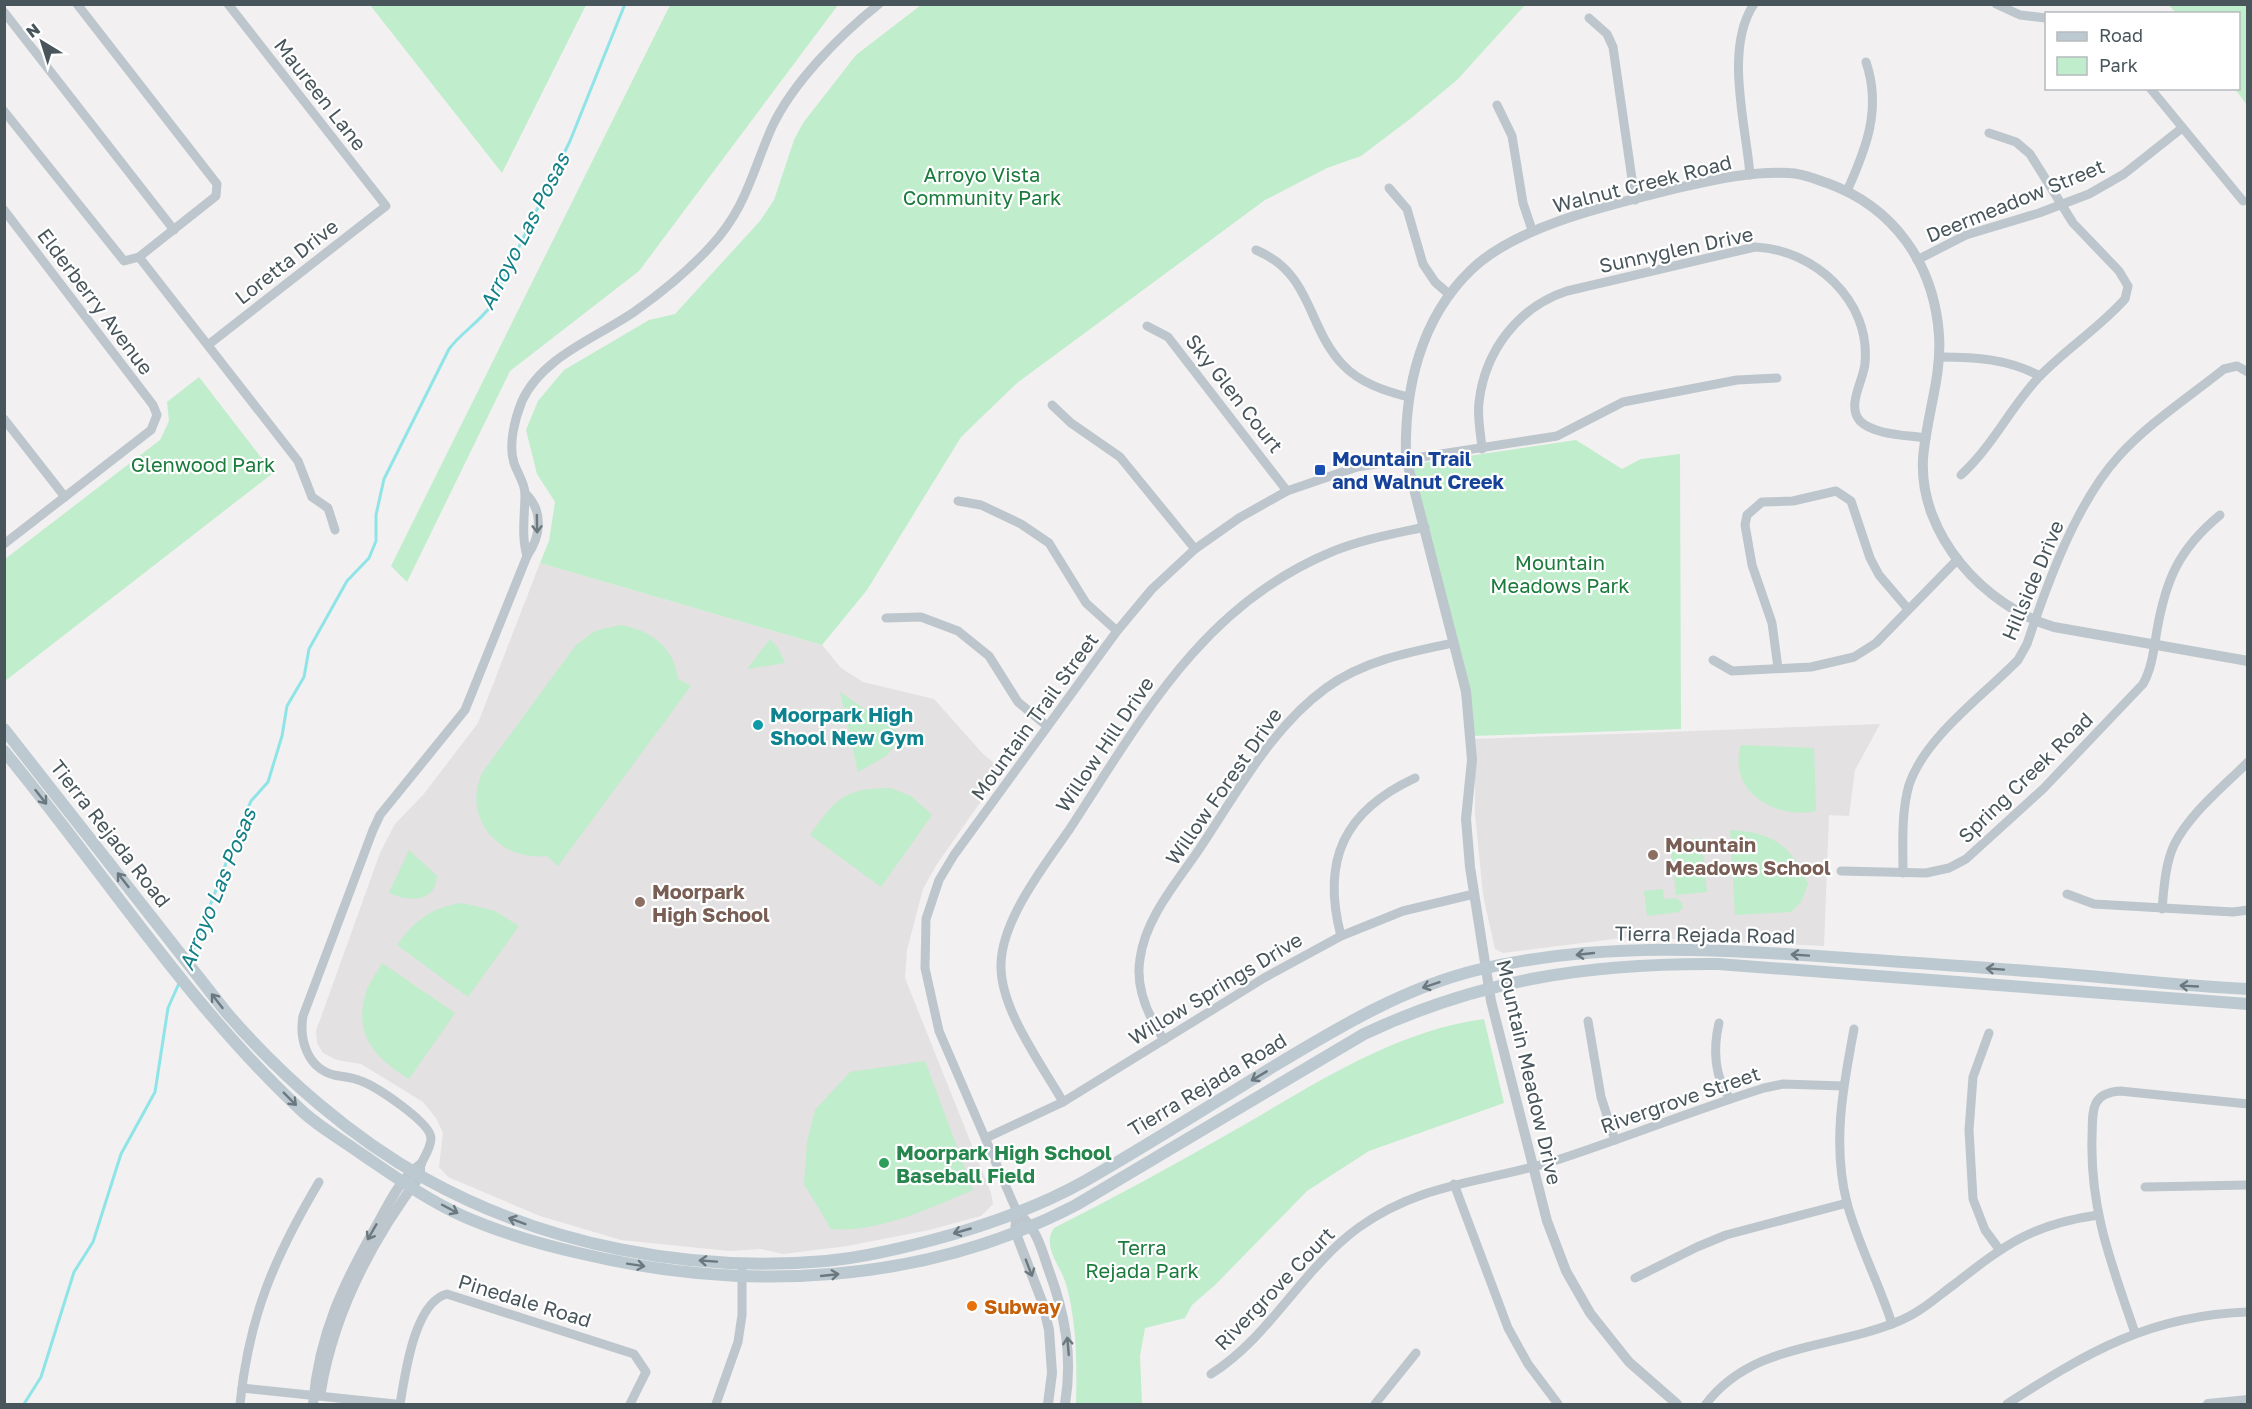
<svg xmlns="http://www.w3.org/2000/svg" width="2252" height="1409" viewBox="0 0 2252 1409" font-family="'Golos Text',sans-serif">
	<rect width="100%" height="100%" fill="#f2f0f0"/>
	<g fill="#e3e1e1">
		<polygon points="540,563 822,645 841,668 863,682 934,699 983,754 1003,770 937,864 923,889 907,950 905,978 991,1193 993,1204 981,1216 929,1230 847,1246 783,1254 761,1249 729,1251 621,1240 540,1216 448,1177 439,1167 443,1133 436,1118 423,1102 361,1064 337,1060 323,1053 317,1043 316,1031 380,853 395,824 423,795 478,723"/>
		<polygon points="1880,724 1855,770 1849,816 1829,815 1824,946 1630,937 1503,953 1495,949 1483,895 1475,813 1475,739"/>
	</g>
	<g fill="#c0edcb">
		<polygon points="370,5 586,5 502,173"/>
		<polygon points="670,5 838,5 639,271 510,371 407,582 391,566"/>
		<polygon points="921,5 1525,5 1457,80 1410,119 1361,156 1327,168 1265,200 1017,383 961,437 867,590 822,645 540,563 549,541 555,502 537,474 526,430 538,401 564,370 649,320 675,314 760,221 774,200 794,140 803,123 856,55"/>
		<polygon points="2169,5 2247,5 2247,105 2235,89 2238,88 2238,14 2176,13"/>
		<polygon points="199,377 273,473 5,681 5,559 160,440 169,421 167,402"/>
		<polygon points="1576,440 1622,469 1641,459 1680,454 1681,729 1471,736 1408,465"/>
		<path d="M620 625C651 630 674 647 678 679L691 686 558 866 547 856C499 861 462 819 482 773L576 645 595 631Z"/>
		<polygon points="770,639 778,648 785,663 747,669"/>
		<polygon points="840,692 904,736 886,756 858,772"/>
		<path d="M1741 745 1814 748 1816 811C1775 820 1727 791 1741 745Z"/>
		<path d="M890 788 911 796 932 815 881 887 810 835C835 799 844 788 890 788Z"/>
		<path d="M1730 830C1772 832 1791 845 1808 884L1801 902 1791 912 1735 915Z"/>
		<polygon points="1701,838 1705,868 1673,872 1671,852 1692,850 1691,839"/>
		<path d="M409 850 437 876C435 903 409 902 389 893Z"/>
		<polygon points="1705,872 1707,892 1676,895 1674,876"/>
		<polygon points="1663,889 1664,899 1676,898 1682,903 1683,907 1679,912 1647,916 1644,891"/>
		<path d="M463 903 495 911 519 926 468 997 397 945C413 921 434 906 463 903Z"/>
		<path d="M382 963 455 1013 409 1079C377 1059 354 1037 365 996 367 985 377 973 382 963Z"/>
		<path d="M1484 1019 1504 1103 1369 1151 1307 1191 1215 1285 1192 1305 1185 1318 1145 1328 1140 1356 1142 1404H1076C1077 1364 1077 1323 1066 1284 1061 1266 1041 1246 1054 1228 1115 1197 1176 1164 1235 1130 1312 1086 1393 1031 1484 1019Z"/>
		<path d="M925 1061 973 1190C930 1208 878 1233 831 1229L804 1184 807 1142 815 1110 850 1072Z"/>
	</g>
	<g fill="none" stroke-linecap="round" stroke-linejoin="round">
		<g stroke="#8fe4e8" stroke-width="3">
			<path d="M190 959 240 826 251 801 268 782 282 736 287 706 304 677 309 649 347 581 369 558 376 541V515L384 479 449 349C461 333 478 323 490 307L570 141 625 4"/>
			<polyline points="24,1404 41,1377 74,1272 93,1242 121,1154 155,1092 168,1008 180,981"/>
		</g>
		<g stroke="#bcc6cc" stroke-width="9">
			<polyline points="77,4 217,184 216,196 139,257"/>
			<polyline points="1996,4 2020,15 2046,18"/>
			<polyline points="4,12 174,230"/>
			<polyline points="1589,18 1607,34 1613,47 1635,200"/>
			<polyline points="2150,88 2243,201"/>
			<polyline points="1497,105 1512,136 1523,203 1532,230"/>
			<polyline points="4,111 124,261 139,257 298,461 312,497 328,508 335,530"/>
			<path d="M1750 175C1746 125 1724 48 1754 4"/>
			<polyline points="1389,188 1407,209 1423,264 1435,282 1450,295"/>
			<path d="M1847 191C1866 149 1882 109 1866 62"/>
			<polyline points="4,210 153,405 157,415 151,430 4,544"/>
			<path d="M1256 250C1313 274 1306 326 1343 365 1360 383 1385 391 1408 397"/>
			<polyline points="1917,260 1966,235 2039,213 2089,194 2124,174 2182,128"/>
			<polyline points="1147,326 1168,337 1287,491"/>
			<polyline points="208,345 386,206 228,4"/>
			<path d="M1940 357C1976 357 2008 359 2040 376"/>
			<polyline points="1052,405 1071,423 1120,457 1195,549"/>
			<polyline points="4,419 65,497"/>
			<path d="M1482 449C1481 434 1477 418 1479 402 1485 351 1518 307 1567 291L1755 247C1813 249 1871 300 1865 363 1864 380 1846 405 1860 421 1874 435 1907 435 1926 438"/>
			<path d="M1961 475C1992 447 2010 408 2039 377 2066 349 2099 328 2125 299L2128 286 2119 271 2073 223 2030 154 2016 142 1989 133"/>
			<polyline points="958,501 981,505 1021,524 1049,543 1086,603 1117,631"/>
			<path d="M527 556C521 536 525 514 525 493 525 484 517 472 514 463 508 445 515 418 522 401 542 357 596 338 634 312 661 293 687 272 710 247 746 209 752 172 772 127 793 82 841 34 879 4"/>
			<polyline points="886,618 921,617 958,631 989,656 1018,702 1047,726"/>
			<polyline points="1713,660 1732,671 1811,667 1854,657 1876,643 1958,559"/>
			<polyline points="1778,668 1772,623 1752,565 1745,525 1747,515 1762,502 1793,501 1836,491 1851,501 1870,558 1879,575 1908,609"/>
			<path d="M1841 871 1926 873 1949 868 1966 859 2043 789 2143 684C2152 668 2154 648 2157 630 2166 579 2179 549 2220 515"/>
			<path d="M1903 873C1903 845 1901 813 1909 785 1925 737 1983 696 2018 660L2027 644C2047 584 2076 503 2119 456 2149 423 2189 397 2224 369L2237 366 2248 372"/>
			<polyline points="2067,894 2094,904 2233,912 2248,910"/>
			<path d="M2162 909C2164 888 2165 865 2174 845 2190 813 2223 787 2248 762"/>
			<path d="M1341 936C1321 860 1344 811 1415 778"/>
			<polyline points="1588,1021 1601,1097 1615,1140"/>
			<path d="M1719 1023C1713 1048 1714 1077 1730 1099"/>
			<path d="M1854 1029C1843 1087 1832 1144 1847 1203 1858 1244 1879 1283 1892 1324"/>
			<polyline points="1989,1033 1973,1077 1969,1130 1973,1199 1985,1230 1999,1249"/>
			<path d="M1164 1040C1148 1016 1135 988 1140 959 1145 918 1178 881 1200 848 1237 793 1271 728 1326 688 1363 661 1409 652 1453 643"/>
			<path d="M1063 1102C1042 1065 1001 1010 1001 967 1000 922 1044 866 1069 830 1141 720 1201 607 1329 553 1359 540 1393 534 1425 527"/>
			<polyline points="986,1138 1063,1102 1264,978 1341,936 1403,911 1474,894"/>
			<path d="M421 1164C425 1156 431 1147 431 1138 430 1122 377 1087 361 1081 352 1077 343 1077 334 1075 307 1068 299 1039 303 1016L373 830 380 815 465 710 527 556C541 536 544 511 525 493"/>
			<polyline points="1454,1184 1508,1328 1528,1364 1558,1404"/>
			<polyline points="2145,1187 2248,1185"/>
			<polyline points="1017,1212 939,1031 925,968 926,919 939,880 954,855 1117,631 1152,589 1195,549 1239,518 1287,491 1357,467 1557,436 1623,402 1737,380 1777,378"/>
			<polyline points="1635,1278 1697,1247 1726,1235 1847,1203"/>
			<path d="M2135 1333C2112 1265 2090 1211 2092 1138 2093 1113 2089 1093 2120 1091L2248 1104"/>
			<path d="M1211 1374C1271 1336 1301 1270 1358 1228 1421 1182 1484 1183 1554 1161 1625 1138 1694 1110 1764 1088L1783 1084 1843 1086"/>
			<polyline points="242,1388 395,1404"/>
			<path d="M240 1404C249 1316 274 1258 319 1182"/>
			<path d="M400 1404C405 1376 414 1302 447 1294L634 1354 646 1372 630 1404"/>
			<polyline points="716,1404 738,1342 742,1315 742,1271"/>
			<polyline points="1375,1404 1416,1353"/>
			<path d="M1706 1404C1753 1342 1834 1349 1899 1321 1920 1313 1938 1296 1956 1283 2006 1244 2033 1224 2098 1215"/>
			<path d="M2007 1404C2086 1353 2150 1315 2248 1312"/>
		</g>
		<g stroke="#bcc6cc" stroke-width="10">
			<path d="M1017 1212C1036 1228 1040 1244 1048 1268 1065 1313 1073 1356 1065 1404"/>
			<polyline points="1017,1212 1015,1231 1043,1304 1049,1330 1052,1373 1048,1404"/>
			<path d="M321 1391C334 1312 372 1240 420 1176V1167"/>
			<path d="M313 1404C319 1334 343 1284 378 1223 390 1201 400 1179 421 1164"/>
			<path d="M1677 1404 1629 1362 1590 1313 1566 1271 1547 1221 1491 1001 1470 867 1466 819 1472 760 1466 691 1406 458C1404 390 1420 319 1471 270 1518 224 1618 203 1682 187 1716 179 1753 171 1789 173 1802 173 1815 179 1827 183 1894 207 1934 264 1939 335 1942 377 1926 417 1923 459 1919 535 1984 606 2054 627L2248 661"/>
			<polyline points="2208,1404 2248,1400"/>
		</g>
		<g stroke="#bcc9d0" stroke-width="12">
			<path d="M4 729 226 1012C281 1076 352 1138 426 1179 545 1245 690 1273 826 1261 869 1257 912 1246 954 1234 998 1221 1044 1204 1085 1181 1148 1145 1209 1106 1271 1068 1336 1029 1403 988 1477 970 1598 941 1722 949 1846 958 1914 963 1983 967 2052 973 2117 978 2182 986 2248 989"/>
			<path d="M4 751C103 871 188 1005 302 1111 319 1127 341 1139 360 1153 394 1176 427 1200 465 1217 502 1233 543 1245 583 1254 747 1293 925 1284 1076 1205L1364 1034C1481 979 1590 963 1718 964L2248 1004"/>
		</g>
	</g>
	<defs><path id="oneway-shaft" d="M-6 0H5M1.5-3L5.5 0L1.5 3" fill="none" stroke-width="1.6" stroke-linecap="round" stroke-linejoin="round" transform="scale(1.5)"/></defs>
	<g stroke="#6b787e">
		<use href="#oneway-shaft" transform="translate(537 524) rotate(89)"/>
		<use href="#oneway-shaft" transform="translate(372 1232) rotate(120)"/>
		<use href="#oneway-shaft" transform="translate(1029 1268) rotate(69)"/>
		<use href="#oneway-shaft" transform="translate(1068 1346) rotate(-95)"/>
	</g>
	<g stroke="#6b787f">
		<use href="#oneway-shaft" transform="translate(41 797) rotate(52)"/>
		<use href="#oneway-shaft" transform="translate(123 880) rotate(-128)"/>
		<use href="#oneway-shaft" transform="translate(1585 954) rotate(174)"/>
		<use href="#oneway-shaft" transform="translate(1800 955) rotate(-176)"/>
		<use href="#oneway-shaft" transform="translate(1995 969) rotate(-176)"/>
		<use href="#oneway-shaft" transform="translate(1431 985) rotate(161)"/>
		<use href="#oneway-shaft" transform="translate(2189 986) rotate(-177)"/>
		<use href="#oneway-shaft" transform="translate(217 1001) rotate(-128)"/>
		<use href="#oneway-shaft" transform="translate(1259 1076) rotate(149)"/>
		<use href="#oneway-shaft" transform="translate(290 1099) rotate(45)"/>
		<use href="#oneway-shaft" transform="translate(450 1209) rotate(28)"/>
		<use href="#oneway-shaft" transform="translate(517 1221) rotate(-160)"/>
		<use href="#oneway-shaft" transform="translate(962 1231) rotate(164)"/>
		<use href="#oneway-shaft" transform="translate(708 1261) rotate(-176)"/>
		<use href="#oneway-shaft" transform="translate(636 1265) rotate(9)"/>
		<use href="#oneway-shaft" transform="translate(830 1275) rotate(-6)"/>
	</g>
	<rect fill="#1a4fb4" stroke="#fff" stroke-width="2" x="1314" y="464" width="12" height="12" rx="3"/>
	<circle fill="#0f9aa8" stroke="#fff" stroke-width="2" cx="758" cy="725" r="6"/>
	<g fill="#8d6e63" stroke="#fff" stroke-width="2">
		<circle cx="1653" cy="855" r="6"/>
		<circle cx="640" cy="902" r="6"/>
	</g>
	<circle fill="#2e9e5b" stroke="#fff" stroke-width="2" cx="884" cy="1163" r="6"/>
	<circle fill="#e8710a" stroke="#fff" stroke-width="2" cx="972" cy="1306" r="6"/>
	<g text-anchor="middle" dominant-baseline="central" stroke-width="4.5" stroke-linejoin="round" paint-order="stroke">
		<g font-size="20" fill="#48565c" stroke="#fff">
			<text transform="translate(321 94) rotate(52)">Maureen Lane</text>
			<text transform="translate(1642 183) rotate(-14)">Walnut Creek Road</text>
			<text transform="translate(2015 200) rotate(-22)">Deermeadow Street</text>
			<text transform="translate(1676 249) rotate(-12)">Sunnyglen Drive</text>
			<text transform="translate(286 261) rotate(-38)">Loretta Drive</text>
			<text transform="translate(96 301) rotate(53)">Elderberry Avenue</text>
			<text transform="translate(1235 393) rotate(52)">Sky Glen Court</text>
			<text transform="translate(2032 580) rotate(-67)">Hillside Drive</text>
			<text transform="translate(1034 716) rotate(-54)">Mountain Trail Street</text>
			<text transform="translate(1104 744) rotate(-56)">Willow Hill Drive</text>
			<text transform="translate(2025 777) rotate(-44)">Spring Creek Road</text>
			<text transform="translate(1223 786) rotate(-55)">Willow Forest Drive</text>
			<text transform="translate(111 833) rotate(52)">Tierra Rejada Road</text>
			<text transform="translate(1705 934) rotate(1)">Tierra Rejada Road</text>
			<text transform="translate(1215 988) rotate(-31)">Willow Springs Drive</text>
			<text transform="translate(1530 1072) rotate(77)">Mountain Meadow Drive</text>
			<text transform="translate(1207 1084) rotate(-31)">Tierra Rejada Road</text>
			<text transform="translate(1680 1099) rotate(-19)">Rivergrove Street</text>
			<text transform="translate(1274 1288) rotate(-46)">Rivergrove Court</text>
			<text transform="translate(525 1300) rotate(17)">Pinedale Road</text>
		</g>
		<g font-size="20" fill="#1b7b3c" stroke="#fff">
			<text x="982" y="174">Arroyo Vista<tspan x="982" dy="23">Community Park</tspan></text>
			<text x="203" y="464">Glenwood Park</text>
			<text x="1560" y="562">Mountain<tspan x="1560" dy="23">Meadows Park</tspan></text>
			<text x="1142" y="1247">Terra<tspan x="1142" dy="23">Rejada Park</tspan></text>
		</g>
		<g font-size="20" font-weight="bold" fill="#164399" stroke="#fff" text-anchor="start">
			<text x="1332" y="458">Mountain Trail<tspan x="1332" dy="23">and Walnut Creek</tspan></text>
		</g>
		<g font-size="20" font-weight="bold" fill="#0d838f" stroke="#fff" text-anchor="start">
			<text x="770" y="714">Moorpark High<tspan x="770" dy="23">Shool New Gym</tspan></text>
		</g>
		<g font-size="20" font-weight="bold" fill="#785e54" stroke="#fff" text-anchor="start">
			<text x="1665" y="844">Mountain<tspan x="1665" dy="23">Meadows School</tspan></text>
			<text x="652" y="891">Moorpark<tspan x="652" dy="23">High School</tspan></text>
		</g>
		<g font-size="20" font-weight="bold" fill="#27864d" stroke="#fff" text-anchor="start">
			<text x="896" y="1152">Moorpark High School<tspan x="896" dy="23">Baseball Field</tspan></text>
		</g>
		<g font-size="20" font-weight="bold" fill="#c56008" stroke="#fff" text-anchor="start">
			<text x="984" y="1306">Subway</text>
		</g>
		<g font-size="21" font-style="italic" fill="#128187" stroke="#fff">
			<text transform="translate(524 231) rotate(-63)">Arroyo Las Posas</text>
			<text transform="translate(217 889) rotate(-68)">Arroyo Las Posas</text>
		</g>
	</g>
	<rect width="2252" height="1409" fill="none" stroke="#48565c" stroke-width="12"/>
	<rect x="2045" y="12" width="195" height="78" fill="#ffffff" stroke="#b6bbbe" stroke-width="1.5"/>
	<rect x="2057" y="32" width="30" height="9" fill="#bcc9d0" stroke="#b6bbbe" stroke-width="1.5"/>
	<text x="2099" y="42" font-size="18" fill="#48565c">Road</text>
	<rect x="2057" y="57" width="30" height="18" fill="#c0edcb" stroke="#b6bbbe" stroke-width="1.5"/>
	<text x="2099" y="72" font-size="18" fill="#48565c">Park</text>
	<g transform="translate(42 42) rotate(322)" stroke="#ffffff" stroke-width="4.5" paint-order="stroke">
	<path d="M0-4.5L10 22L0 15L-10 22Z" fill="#48565c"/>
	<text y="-9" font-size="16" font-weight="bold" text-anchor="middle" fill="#48565c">N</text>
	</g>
</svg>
